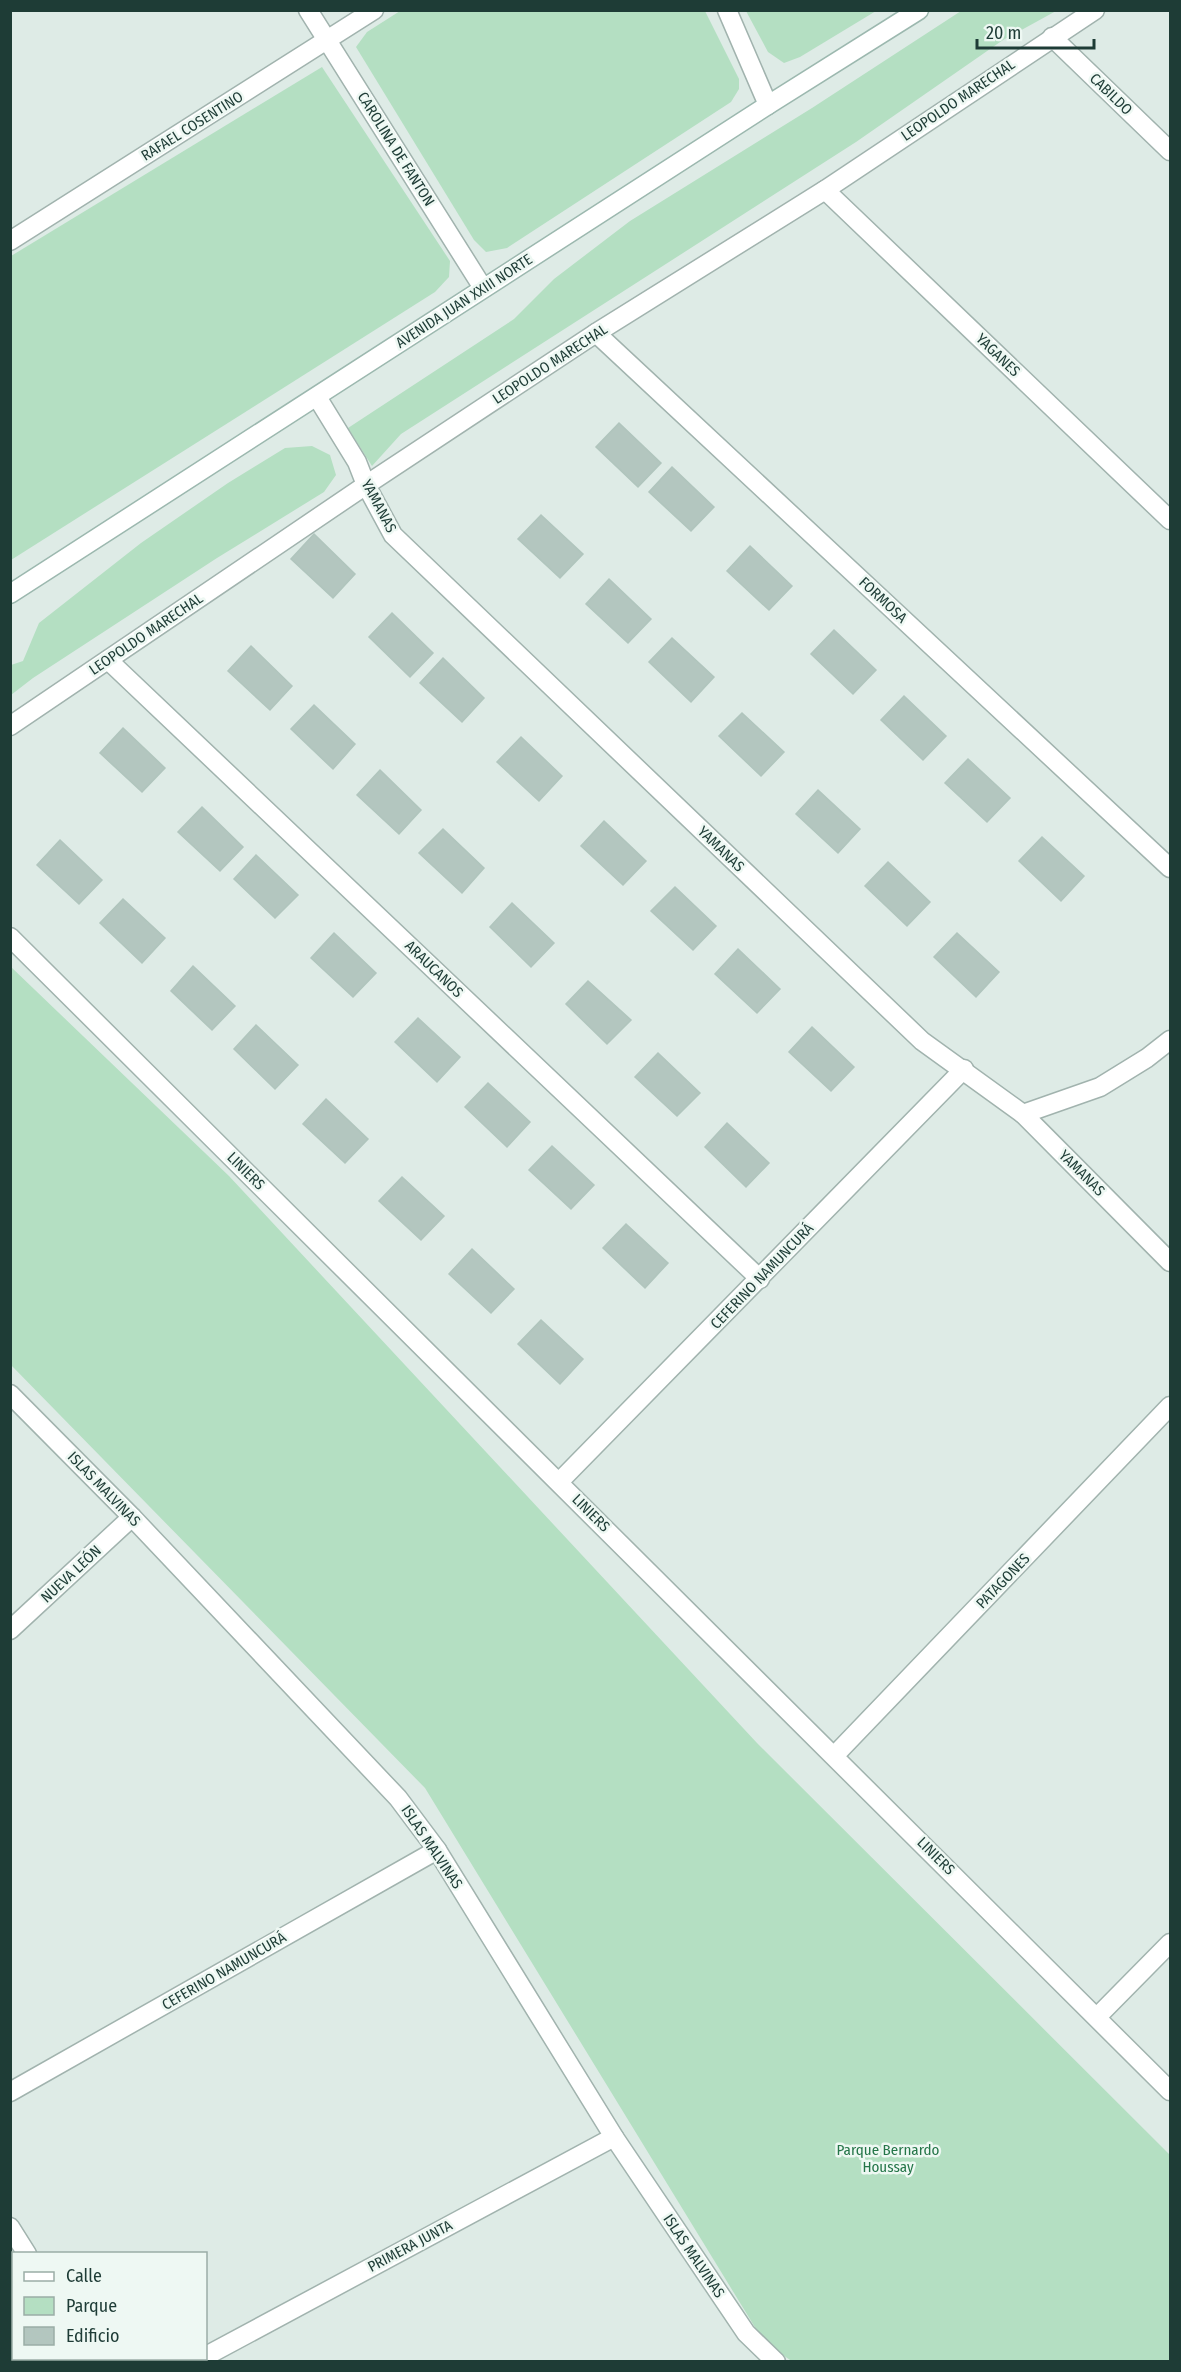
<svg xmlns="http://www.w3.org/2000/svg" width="1181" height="2372" viewBox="0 0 1181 2372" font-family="'Fira Sans Condensed',sans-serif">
	<rect width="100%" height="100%" fill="#deebe6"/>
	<g fill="#b4dfc2">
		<polygon points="400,11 705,11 739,79 739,89 731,102 507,248 486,252 474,240 356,47 367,32"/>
		<polygon points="746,11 876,11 800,57 784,63 768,52"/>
		<polygon points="961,11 1056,11 1003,40 856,142 401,434 372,466 348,428 514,319 554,279 630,221 812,108"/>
		<polygon points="322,67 450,261 449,277 435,292 11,560 11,256"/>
		<polygon points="312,446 330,455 336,475 324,492 217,558 33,678 11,695 11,665 23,661 39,623 141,543 228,483 285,448"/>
		<polygon points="10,966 229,1176 757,1743 1170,2155 1170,2361 793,2362 764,2342 425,1788 11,1365"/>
		<polygon points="10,2300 13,2305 14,2358 47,2359 49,2361 11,2361"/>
	</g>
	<g fill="#b3c6bf" stroke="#b0c5bd" stroke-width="1.5">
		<polygon points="619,423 661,463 638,487 596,447"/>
		<polygon points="672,467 714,507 691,531 649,492"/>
		<polygon points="541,515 583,554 560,578 518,539"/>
		<polygon points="314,534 355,574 333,598 291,559"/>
		<polygon points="750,546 792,586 769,610 727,571"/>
		<polygon points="609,579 651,619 628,643 586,604"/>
		<polygon points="392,613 433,653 410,677 369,637"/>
		<polygon points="834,630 876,670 853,694 811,654"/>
		<polygon points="672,638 714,677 691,702 649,662"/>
		<polygon points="251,646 292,686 270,710 228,671"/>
		<polygon points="443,658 484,698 462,722 420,683"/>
		<polygon points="904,696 946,736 923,760 881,720"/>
		<polygon points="314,705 355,744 333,769 291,729"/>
		<polygon points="742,713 784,752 761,776 719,736"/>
		<polygon points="123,728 165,768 142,792 100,753"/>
		<polygon points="521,737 562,776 539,801 497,762"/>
		<polygon points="968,759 1010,798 987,822 945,783"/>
		<polygon points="380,770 421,810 399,834 357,795"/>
		<polygon points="818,790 860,829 838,853 796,814"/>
		<polygon points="202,807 243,847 220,871 178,832"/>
		<polygon points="604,821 646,861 623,885 581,846"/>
		<polygon points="443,829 484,868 462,893 419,853"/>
		<polygon points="1042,837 1084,876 1061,901 1019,861"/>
		<polygon points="60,840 102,880 79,904 37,865"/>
		<polygon points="256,855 298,895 275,918 234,879"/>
		<polygon points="888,862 930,902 907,926 865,886"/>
		<polygon points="675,887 716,926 693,950 651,911"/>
		<polygon points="123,899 165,938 142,963 100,923"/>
		<polygon points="512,903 554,943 531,967 490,927"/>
		<polygon points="334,933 376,973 353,997 311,958"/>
		<polygon points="957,933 999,972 976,997 934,957"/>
		<polygon points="738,949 780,989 757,1013 715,974"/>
		<polygon points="193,966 235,1006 212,1030 171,991"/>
		<polygon points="588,981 631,1020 607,1044 566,1004"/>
		<polygon points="418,1018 460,1057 437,1082 395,1042"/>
		<polygon points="256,1025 298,1065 275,1089 234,1049"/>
		<polygon points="812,1027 854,1067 831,1091 789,1052"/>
		<polygon points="658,1053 700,1093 677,1116 635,1077"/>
		<polygon points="488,1083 530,1122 507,1147 465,1107"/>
		<polygon points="326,1099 368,1139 345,1163 303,1124"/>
		<polygon points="727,1123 769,1163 746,1187 705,1147"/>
		<polygon points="552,1146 594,1185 571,1209 529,1170"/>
		<polygon points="402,1177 444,1216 421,1240 379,1201"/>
		<polygon points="626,1224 668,1263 645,1288 603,1248"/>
		<polygon points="472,1249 514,1289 491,1313 449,1274"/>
		<polygon points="541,1320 583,1359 560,1384 518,1344"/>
	</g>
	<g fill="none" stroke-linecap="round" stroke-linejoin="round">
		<defs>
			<g id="street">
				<polyline points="308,10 483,288"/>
				<polyline points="727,10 768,105"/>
				<polyline points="1052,37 1170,151"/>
				<polyline points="825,190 1170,520"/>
				<polyline points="10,241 374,10"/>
				<polyline points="596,333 1170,868"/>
				<polyline points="317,397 357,462 366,485 393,535 922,1041 1023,1114 1170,1262"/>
				<polyline points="108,660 760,1279"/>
				<polyline points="10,726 366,485 596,333 825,190 1095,10"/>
				<polyline points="10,937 1170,2091"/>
				<polyline points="1023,1114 1100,1087 1147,1058 1170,1040"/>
				<polyline points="10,1394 132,1517 398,1798 437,1850 614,2137 746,2333 776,2362"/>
				<polyline points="560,1481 964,1069"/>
				<polyline points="10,1630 132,1517"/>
				<polyline points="835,1755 1170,1406"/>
				<polyline points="1097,2017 1170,1943"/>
				<polyline points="10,2092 437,1850"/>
				<polyline points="10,2227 27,2254"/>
				<polyline points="206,2356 614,2137"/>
				<polyline points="93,2358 95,2362"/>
			</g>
			<polyline id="secondary" points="10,594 768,105 919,10"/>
		</defs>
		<use href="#street" stroke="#a1b3ae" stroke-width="21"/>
		<use href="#secondary" stroke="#9cb8af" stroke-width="21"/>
		<use href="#street" stroke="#fff" stroke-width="18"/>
		<use href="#secondary" stroke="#fff" stroke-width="18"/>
	</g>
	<g text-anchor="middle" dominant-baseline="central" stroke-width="5" stroke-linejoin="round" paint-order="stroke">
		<g font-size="15" fill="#1e3c36" stroke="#eef8f3">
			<text transform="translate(1111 94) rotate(44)">CABILDO</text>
			<text transform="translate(958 100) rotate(-34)">LEOPOLDO MARECHAL</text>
			<text transform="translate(192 126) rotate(-32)">RAFAEL COSENTINO</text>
			<text transform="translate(396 149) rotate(58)">CAROLINA DE FANTON</text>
			<text transform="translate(464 301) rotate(-33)">AVENIDA JUAN XXIII NORTE</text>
			<text transform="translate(998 355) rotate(44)">YAGANES</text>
			<text transform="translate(550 364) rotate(-33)">LEOPOLDO MARECHAL</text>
			<text transform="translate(379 506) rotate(62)">YAMANAS</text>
			<text transform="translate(883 600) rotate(43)">FORMOSA</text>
			<text transform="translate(146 634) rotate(-34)">LEOPOLDO MARECHAL</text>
			<text transform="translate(721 849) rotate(44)">YAMANAS</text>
			<text transform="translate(434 969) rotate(44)">ARAUCANOS</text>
			<text transform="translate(246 1171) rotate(45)">LINIERS</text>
			<text transform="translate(1082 1173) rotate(45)">YAMANAS</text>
			<text transform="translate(762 1276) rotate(-46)">CEFERINO NAMUNCURÁ</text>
			<text transform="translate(104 1489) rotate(46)">ISLAS MALVINAS</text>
			<text transform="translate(591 1513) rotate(45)">LINIERS</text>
			<text transform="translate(71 1574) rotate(-43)">NUEVA LEÓN</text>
			<text transform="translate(1003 1581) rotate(-46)">PATAGONES</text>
			<text transform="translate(432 1847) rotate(56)">ISLAS MALVINAS</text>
			<text transform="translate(936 1856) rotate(45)">LINIERS</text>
			<text transform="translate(224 1971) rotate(-30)">CEFERINO NAMUNCURÁ</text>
			<text transform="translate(410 2246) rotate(-28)">PRIMERA JUNTA</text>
			<text transform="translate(694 2256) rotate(56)">ISLAS MALVINAS</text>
		</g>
		<g font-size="15" fill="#257649" stroke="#eef8f3">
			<text x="888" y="2150">Parque Bernardo<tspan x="888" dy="17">Houssay</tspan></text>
		</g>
	</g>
	<rect width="1181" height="2372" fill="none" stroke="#1e3c36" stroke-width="24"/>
	<rect x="12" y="2252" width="195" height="108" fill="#eef8f3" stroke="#9bada7" stroke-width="1.5"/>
	<rect x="24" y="2272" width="30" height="9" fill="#ffffff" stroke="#9bada7" stroke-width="1.5"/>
	<text x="66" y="2282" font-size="18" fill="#1e3c36">Calle</text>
	<rect x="24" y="2297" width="30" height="18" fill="#b4dfc2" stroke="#9bada7" stroke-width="1.5"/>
	<text x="66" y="2312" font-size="18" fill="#1e3c36">Parque</text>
	<rect x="24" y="2327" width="30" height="18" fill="#b3c6bf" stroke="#9bada7" stroke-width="1.5"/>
	<text x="66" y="2342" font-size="18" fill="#1e3c36">Edificio</text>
	<path d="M977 39v9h117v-9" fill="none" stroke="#1e3c36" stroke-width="3"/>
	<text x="986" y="39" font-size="18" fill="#1e3c36" stroke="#eef8f3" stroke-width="4.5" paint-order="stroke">20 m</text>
</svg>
